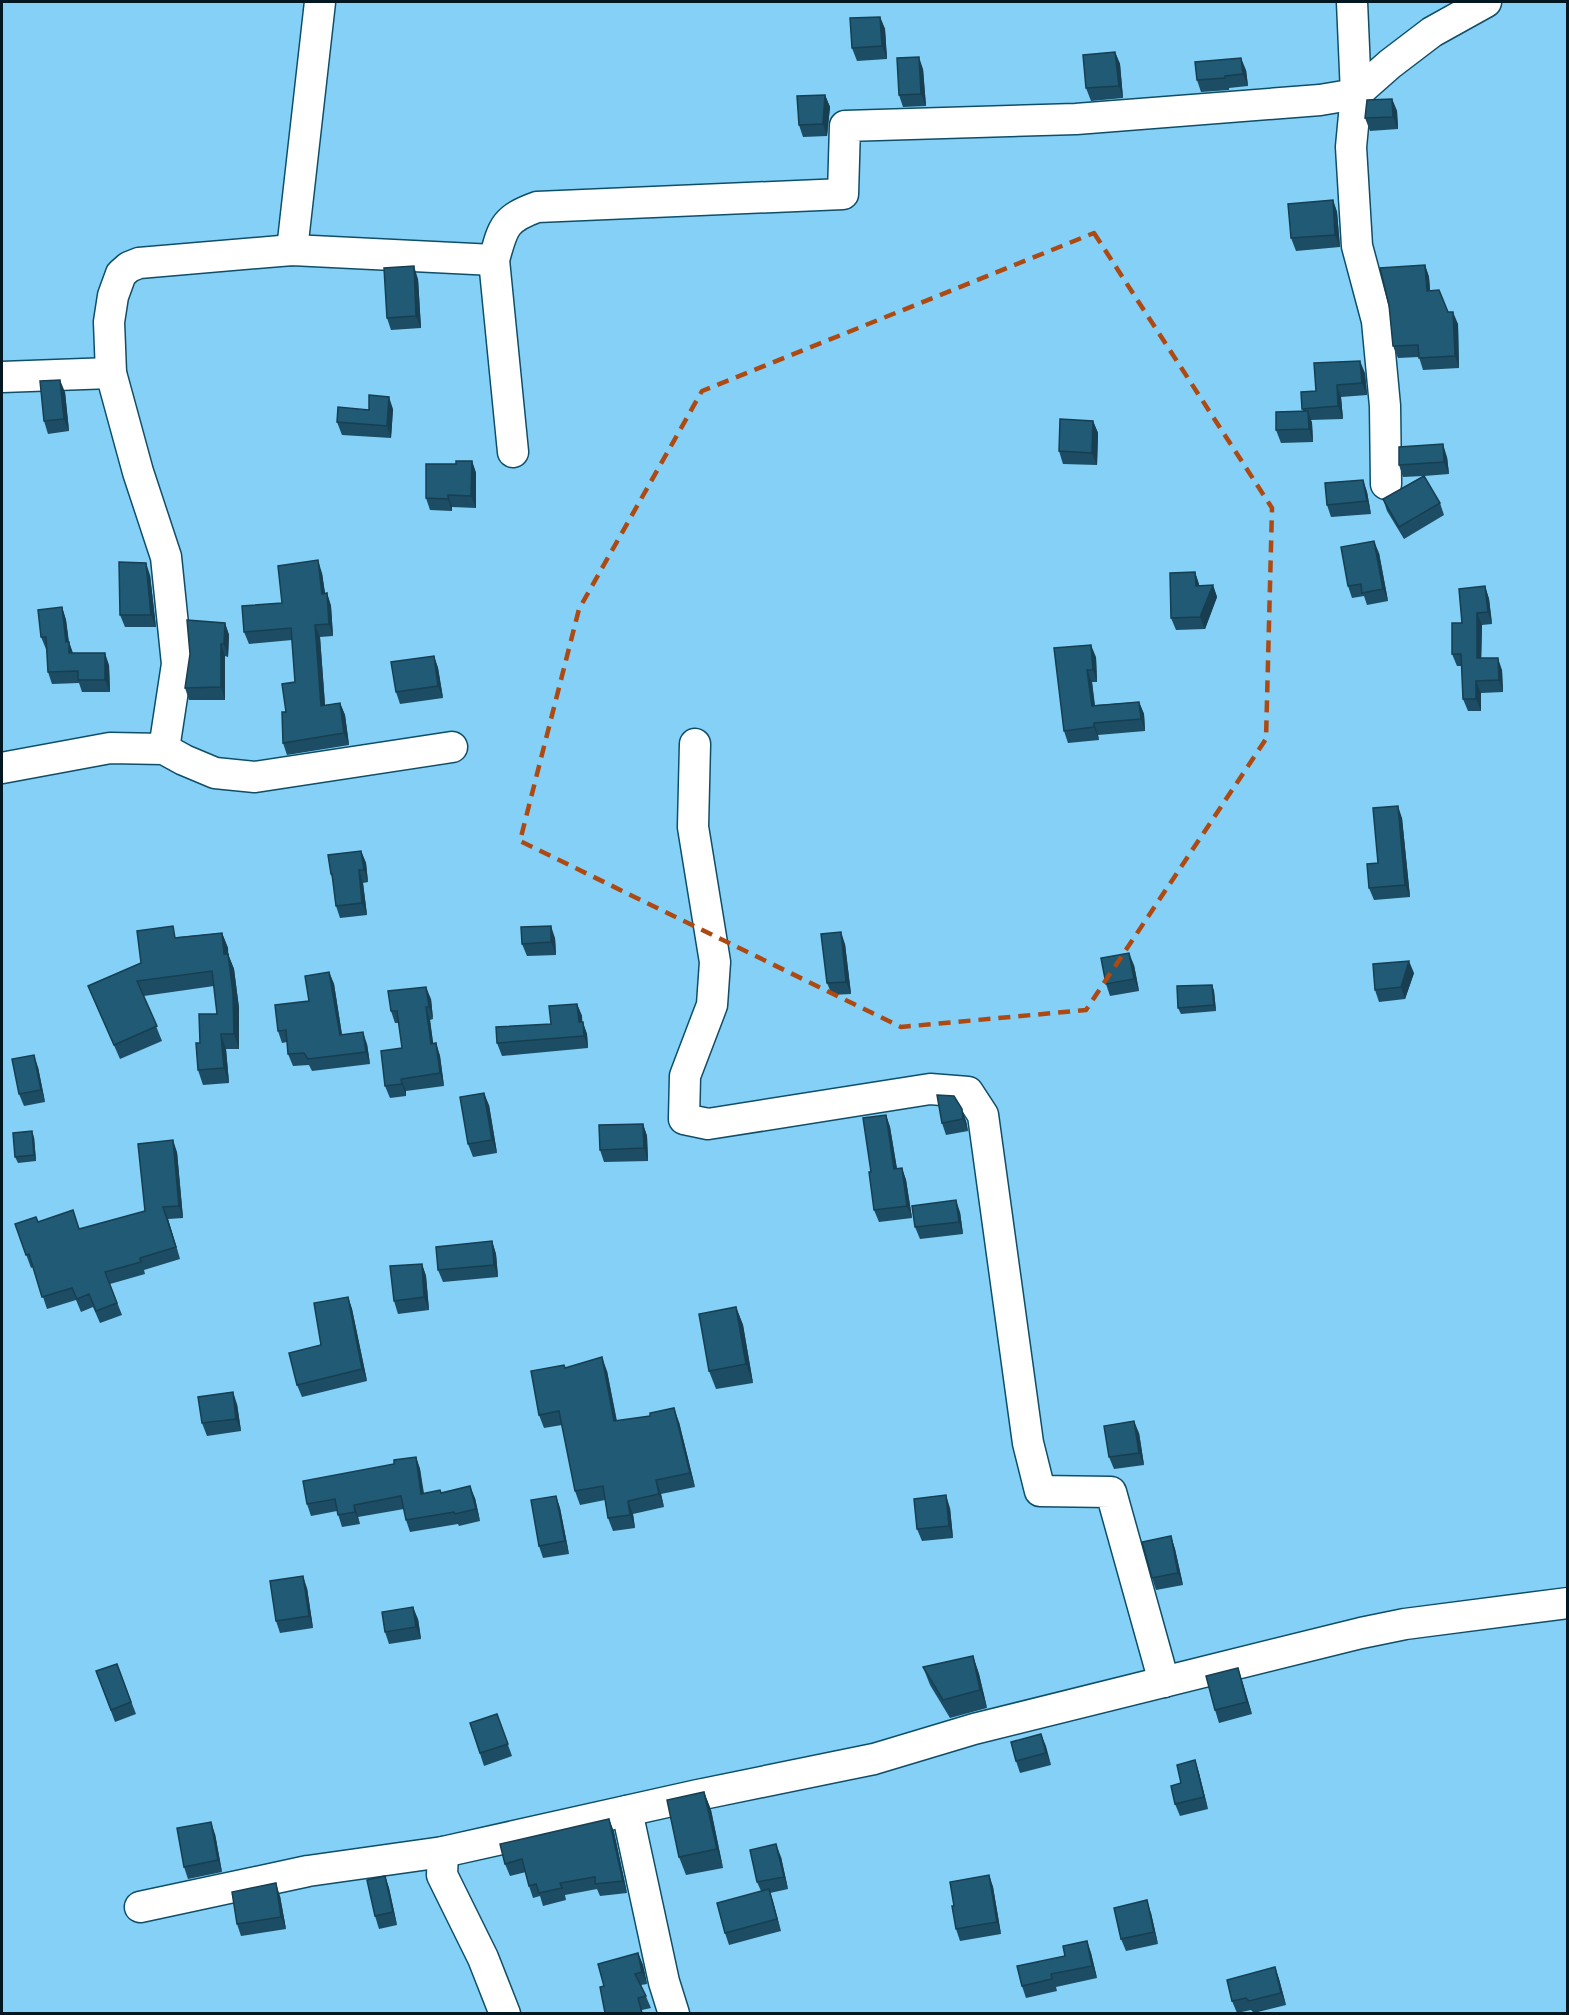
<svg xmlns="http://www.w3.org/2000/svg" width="1569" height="2015" viewBox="0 0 1569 2015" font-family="'DM Sans',sans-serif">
	<rect width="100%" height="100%" fill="#84d0f6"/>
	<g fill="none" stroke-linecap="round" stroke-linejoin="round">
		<defs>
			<g id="minor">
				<polyline points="292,250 320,2"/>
				<polyline points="2,377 111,373"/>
				<path d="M513 452 494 260C503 227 504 219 537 207L843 194 845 126 1076 119 1320 100 1356 94 1352 2"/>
				<polyline points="1386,484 1385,406 1377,321 1357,246 1351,147 1356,94 1390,64 1432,32 1486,2"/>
				<polyline points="695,744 693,827 715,962 712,1005 685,1076 684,1119 708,1124 930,1089 968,1092 983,1115 1028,1443 1040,1491 1111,1492 1164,1682"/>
				<polyline points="164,749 177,664 166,557 138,472 111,373 109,322 113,296 121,274 129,267 139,263 292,250 494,260"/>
				<polyline points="2,768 110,748 164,749 184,760 215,773 255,777 452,747"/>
				<polyline points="627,1811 664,1982 674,2014"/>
				<polyline points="443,1852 442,1875 483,1958 505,2014"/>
				<polyline points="140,1907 308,1871 443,1852 698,1795 874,1759 974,1729 1361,1633 1405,1624 1568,1603"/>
			</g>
		</defs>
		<use href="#minor" stroke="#0f4e68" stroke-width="33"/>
		<use href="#minor" stroke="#fff" stroke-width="30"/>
	</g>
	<g fill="#1c4d64">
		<polygon points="880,17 885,29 887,59 857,61 852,48"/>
		<polygon points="1115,52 1120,64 1123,98 1091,101 1086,88"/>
		<polygon points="923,69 926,106 903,107 899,95"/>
		<polygon points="1246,70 1248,86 1229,88 1229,90 1201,92 1197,80"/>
		<polygon points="825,95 830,107 827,136 803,137 799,125"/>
		<polygon points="1392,99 1397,111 1398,129 1370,131 1365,118"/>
		<polygon points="1333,200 1337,212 1340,247 1296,251 1291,238"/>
		<polygon points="1425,265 1429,277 1430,291 1458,324 1459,368 1423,370 1419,357 1398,358 1393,346"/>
		<polygon points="418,279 421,328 391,330 387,318"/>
		<polygon points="1365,373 1367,395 1341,397 1343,419 1311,420 1312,423 1313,442 1281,443 1276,430 1303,411 1302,409 1316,391"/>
		<polygon points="65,392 69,431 48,434 44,421"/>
		<polygon points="393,409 391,438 342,435 337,422 369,410"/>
		<polygon points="1093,421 1098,433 1097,465 1063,464 1059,451"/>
		<polygon points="1447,457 1449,474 1424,476 1440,503 1444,515 1404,539 1387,511 1383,499 1423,476 1403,477 1399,465"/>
		<polygon points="472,461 476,473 476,508 452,507 452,511 430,510 426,498 456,464"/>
		<polygon points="1363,480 1367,492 1371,514 1331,517 1327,505"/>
		<polygon points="1379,553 1388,601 1367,605 1364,596 1352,598 1348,586"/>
		<polygon points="1195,572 1199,585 1213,585 1217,597 1205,629 1176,630 1171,618"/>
		<polygon points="322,573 325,594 327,593 331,606 333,636 320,637 325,705 340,703 345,715 349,745 287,755 283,743 286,712 295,682 292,640 249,644 244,632"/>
		<polygon points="150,575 156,627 125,627 120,615"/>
		<polygon points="1485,586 1489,599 1492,624 1482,625 1481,658 1502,670 1503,692 1481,693 1481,711 1468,711 1463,699 1462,666 1457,666 1452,654 1462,623"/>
		<polygon points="62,607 66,620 69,642 73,653 109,665 110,692 82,692 79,683 52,684 48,672 47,649 46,649 41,637"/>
		<polygon points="225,623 229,635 228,657 225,656 225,700 189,700 185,688"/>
		<polygon points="1054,648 1096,657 1097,682 1092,682 1095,705 1139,702 1144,714 1145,731 1098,735 1099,740 1068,743 1064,731"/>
		<polygon points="434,656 438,668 443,698 400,704 396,692"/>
		<polygon points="1402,818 1410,897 1374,900 1369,888 1378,863"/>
		<polygon points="361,851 366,863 368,882 363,883 367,915 340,918 336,906 333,880 331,874"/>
		<polygon points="222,933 228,948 228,954 234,969 239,1008 239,1049 226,1049 229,1083 203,1085 198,1070 200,1043 217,1014 214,986 144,996 162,1041 120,1059 94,1000 88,986 141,963 177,937"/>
		<polygon points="555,938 556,955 527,956 522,944"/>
		<polygon points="845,944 851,994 832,995 827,983"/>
		<polygon points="1134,965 1139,991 1110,996 1106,984"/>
		<polygon points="329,972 334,984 342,1035 367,1044 370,1064 312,1071 309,1065 293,1066 288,1054 287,1042 282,1043 278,1031 309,1001"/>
		<polygon points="1414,973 1405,999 1379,1002 1375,990"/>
		<polygon points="1212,985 1214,991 1216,1011 1181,1014 1178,1008"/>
		<polygon points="431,999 433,1019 430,1020 433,1044 436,1043 440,1056 444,1086 406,1091 406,1096 390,1098 385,1086 402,1048 399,1023 395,1023 391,1011"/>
		<polygon points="577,1004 582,1016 582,1022 587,1034 588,1048 502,1056 497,1043 551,1024"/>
		<polygon points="38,1067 45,1102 24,1106 19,1094"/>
		<polygon points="937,1095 966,1121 968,1131 946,1135 942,1123"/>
		<polygon points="489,1105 497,1153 473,1157 468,1144"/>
		<polygon points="886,1115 890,1127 897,1169 902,1168 906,1180 912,1218 879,1222 874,1210 871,1172"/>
		<polygon points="643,1124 647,1136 648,1161 604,1162 600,1150"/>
		<polygon points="34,1137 36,1161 18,1163 15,1157"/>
		<polygon points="177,1152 183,1218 168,1219 180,1259 144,1270 145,1274 110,1284 122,1315 100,1323 93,1307 81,1312 76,1300 47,1309 33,1267 31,1268 15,1224 38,1222 80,1229 145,1211"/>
		<polygon points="960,1212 963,1234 920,1239 915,1227"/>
		<polygon points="492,1241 496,1254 498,1277 443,1282 438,1270"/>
		<polygon points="422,1264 426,1276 429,1310 398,1314 394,1301"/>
		<polygon points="348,1297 352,1309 367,1381 302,1397 297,1385"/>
		<polygon points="736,1307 743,1325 753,1383 716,1389 709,1371"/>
		<polygon points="566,1368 607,1371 617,1421 679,1422 695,1487 661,1494 664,1507 633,1514 635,1528 613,1531 608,1518 605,1500 580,1505 575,1491 562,1425 544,1428 539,1415"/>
		<polygon points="237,1404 241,1431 207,1436 202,1423"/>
		<polygon points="1139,1433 1144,1465 1114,1469 1109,1457"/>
		<polygon points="416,1457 420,1469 424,1493 441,1493 475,1498 480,1521 459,1526 458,1524 410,1532 406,1520 404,1509 358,1517 360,1524 342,1527 337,1511 311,1516 307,1504 394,1464"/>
		<polygon points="556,1496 560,1508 569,1554 543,1558 539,1546"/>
		<polygon points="950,1508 953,1538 922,1541 917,1529"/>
		<polygon points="1171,1536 1175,1549 1183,1585 1156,1590 1152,1578"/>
		<polygon points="307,1588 313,1628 280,1633 276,1621"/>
		<polygon points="418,1619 421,1639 389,1644 385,1632"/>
		<polygon points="973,1656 979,1674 987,1708 950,1718 930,1685 923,1667"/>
		<polygon points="117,1664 136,1714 115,1722 96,1671"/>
		<polygon points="1238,1668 1252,1714 1219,1723 1215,1710"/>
		<polygon points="497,1714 512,1756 484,1766 470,1723"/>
		<polygon points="1041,1734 1051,1765 1020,1773 1016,1761"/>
		<polygon points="1195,1760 1199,1773 1208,1809 1180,1816 1175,1804 1181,1783"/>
		<polygon points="704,1792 711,1810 723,1868 686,1875 679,1857"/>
		<polygon points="609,1819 614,1832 627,1893 600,1896 597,1889 565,1895 566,1900 543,1906 540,1896 533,1898 529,1886 526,1872 510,1876 505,1864"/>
		<polygon points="215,1834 222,1872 188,1879 184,1867"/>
		<polygon points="781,1857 788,1889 770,1893 781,1931 729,1945 725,1933 761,1891 757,1882"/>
		<polygon points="989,1875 993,1887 1001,1934 960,1941 956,1929 954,1906"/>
		<polygon points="385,1876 389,1888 397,1925 379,1929 375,1916"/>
		<polygon points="280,1896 286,1929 241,1936 237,1924"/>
		<polygon points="1151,1913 1158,1944 1126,1951 1121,1939"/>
		<polygon points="1087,1941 1091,1953 1097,1978 1056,1987 1057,1991 1026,1998 1022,1986"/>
		<polygon points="638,1953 643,1965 647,1984 641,1985 651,2008 642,2010 604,1986"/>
		<polygon points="1275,1967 1279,1979 1286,2005 1254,2013 1251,2010 1237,2013 1232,2001"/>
	</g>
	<g fill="#173f51">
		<polygon points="880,17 885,29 887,59 882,46"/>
		<polygon points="1115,52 1120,64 1123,98 1119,86"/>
		<polygon points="919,57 923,69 926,106 921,94"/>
		<polygon points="1241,58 1246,70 1248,86 1243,74"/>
		<polygon points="825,95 830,107 827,136 823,124"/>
		<polygon points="1392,99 1397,111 1398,129 1393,117"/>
		<polygon points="1333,200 1337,212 1340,247 1335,235"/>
		<polygon points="1425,265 1429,277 1431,303 1427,291"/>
		<polygon points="414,266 418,279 421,328 416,316"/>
		<polygon points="1453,312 1458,324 1459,368 1455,356"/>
		<polygon points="1360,361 1365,373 1367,395 1362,383"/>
		<polygon points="60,380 65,392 69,431 64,419"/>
		<polygon points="1337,385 1341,397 1343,419 1338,406"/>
		<polygon points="389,397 393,409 391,438 387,426"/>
		<polygon points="1308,411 1312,423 1313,442 1309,429"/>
		<polygon points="1093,421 1098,433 1097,465 1092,453"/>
		<polygon points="1443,444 1447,457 1449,474 1444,462"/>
		<polygon points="472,461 476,473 476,508 471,496"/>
		<polygon points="1363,480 1367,492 1371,514 1367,501"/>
		<polygon points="448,495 452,507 452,511 448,499"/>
		<polygon points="1374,541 1379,553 1388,601 1383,589"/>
		<polygon points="318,560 322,573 327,606 322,594"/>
		<polygon points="146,563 150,575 156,627 151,615"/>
		<polygon points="1195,572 1199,584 1200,598 1196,586"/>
		<polygon points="1213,585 1217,597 1205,629 1200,617"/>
		<polygon points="1485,586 1489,599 1492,624 1488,612"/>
		<polygon points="327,593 331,606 333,636 329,624"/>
		<polygon points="62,607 66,620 69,645 69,642 73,654 74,665 66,642"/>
		<polygon points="1477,613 1482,625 1481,671 1477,658"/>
		<polygon points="225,623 229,635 228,657 224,644"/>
		<polygon points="315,625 320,637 326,718 321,706"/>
		<polygon points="221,644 225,656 225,700 221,687"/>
		<polygon points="1091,645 1096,657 1097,682 1093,670"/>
		<polygon points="105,653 109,665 110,692 105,680"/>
		<polygon points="434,656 438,668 443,698 438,686"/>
		<polygon points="1498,658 1502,670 1503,692 1499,680"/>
		<polygon points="1087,670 1092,682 1096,718 1092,706"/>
		<polygon points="1476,681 1481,693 1481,711 1476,699"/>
		<polygon points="1139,702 1144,714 1145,731 1141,719"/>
		<polygon points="340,703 345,715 349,745 344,733"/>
		<polygon points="1094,723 1098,735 1099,740 1094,727"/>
		<polygon points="1398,806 1402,818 1410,897 1405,885"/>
		<polygon points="361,851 366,863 368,882 364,870"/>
		<polygon points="359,870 363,883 367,915 362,903"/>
		<polygon points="551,926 555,938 556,955 551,942"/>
		<polygon points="841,932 845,944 851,994 846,982"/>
		<polygon points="222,933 228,948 229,969 224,954"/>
		<polygon points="1129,953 1134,965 1139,991 1134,979"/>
		<polygon points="228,954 234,969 239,1008 239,1049 234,1034"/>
		<polygon points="1409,961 1414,973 1405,999 1401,987"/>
		<polygon points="329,972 334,984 344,1047 340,1035"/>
		<polygon points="1212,985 1214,991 1216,1011 1214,1005"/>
		<polygon points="426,987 431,999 433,1019 429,1007"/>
		<polygon points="577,1004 582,1016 583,1034 579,1022"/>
		<polygon points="426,1007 430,1020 435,1056 431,1044"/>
		<polygon points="583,1022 587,1034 588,1048 584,1036"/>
		<polygon points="363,1032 367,1044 370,1064 366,1052"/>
		<polygon points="221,1034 226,1049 229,1083 224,1068"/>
		<polygon points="436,1043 440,1056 444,1086 440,1073"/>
		<polygon points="34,1055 38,1067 45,1102 41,1090"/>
		<polygon points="401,1079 406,1091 406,1096 402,1084"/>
		<polygon points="484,1093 489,1105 497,1153 492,1140"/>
		<polygon points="962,1109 966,1121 968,1131 963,1119"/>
		<polygon points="886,1115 890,1127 899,1181 894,1169"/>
		<polygon points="643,1124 647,1136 648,1161 644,1148"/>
		<polygon points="32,1131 34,1137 36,1161 34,1155"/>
		<polygon points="173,1140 177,1152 183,1218 179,1206"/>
		<polygon points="902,1168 906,1180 912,1218 907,1206"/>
		<polygon points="956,1200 960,1212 963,1234 959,1222"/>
		<polygon points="163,1207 168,1219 180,1259 176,1247"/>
		<polygon points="492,1241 496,1254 498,1277 494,1265"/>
		<polygon points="422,1264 426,1276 429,1310 424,1297"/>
		<polygon points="348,1297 352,1309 367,1381 362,1369"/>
		<polygon points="736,1307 743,1325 753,1383 746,1364"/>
		<polygon points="602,1357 607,1371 619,1434 614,1421"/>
		<polygon points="233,1392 237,1404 241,1431 236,1419"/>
		<polygon points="674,1408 679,1422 695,1487 690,1473"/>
		<polygon points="1134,1421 1139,1433 1144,1465 1139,1453"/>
		<polygon points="416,1457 420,1469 425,1506 421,1494"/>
		<polygon points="656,1480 661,1494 664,1507 659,1494"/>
		<polygon points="470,1486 475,1498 480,1521 476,1509"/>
		<polygon points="946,1495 950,1508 953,1538 949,1526"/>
		<polygon points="556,1496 560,1508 569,1554 565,1541"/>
		<polygon points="628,1501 633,1514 635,1528 630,1515"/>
		<polygon points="354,1505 358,1517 360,1524 355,1512"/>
		<polygon points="1171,1536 1175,1549 1183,1585 1178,1573"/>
		<polygon points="303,1576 307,1588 313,1628 309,1616"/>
		<polygon points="413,1607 418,1619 421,1639 416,1627"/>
		<polygon points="973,1656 979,1674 987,1708 980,1690"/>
		<polygon points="1238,1668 1242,1680 1252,1714 1247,1702"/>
		<polygon points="1041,1734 1046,1746 1051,1765 1046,1753"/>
		<polygon points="1195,1760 1199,1773 1208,1809 1204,1797"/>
		<polygon points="704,1792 711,1810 723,1868 717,1849"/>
		<polygon points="609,1819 614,1832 627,1893 623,1881"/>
		<polygon points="211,1822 215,1834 222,1872 218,1860"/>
		<polygon points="776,1844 781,1857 788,1889 784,1877"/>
		<polygon points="989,1875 993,1887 1001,1934 997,1922"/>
		<polygon points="385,1876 389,1888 397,1925 393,1912"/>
		<polygon points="276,1883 280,1896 286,1929 281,1917"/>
		<polygon points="769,1889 773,1901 781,1931 777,1919"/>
		<polygon points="1147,1900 1151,1913 1158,1944 1154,1932"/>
		<polygon points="1087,1941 1091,1953 1097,1978 1092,1966"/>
		<polygon points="638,1953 643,1965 647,1984 642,1972"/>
		<polygon points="1275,1967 1279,1979 1286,2005 1281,1993"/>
	</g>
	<g fill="#215a74" stroke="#173f51" stroke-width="1.5">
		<polygon points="880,17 882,46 852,48 850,18"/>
		<polygon points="1115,52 1119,86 1086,88 1083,55"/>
		<polygon points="919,57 921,94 899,95 897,58"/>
		<polygon points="1241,58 1243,74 1225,76 1225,78 1197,80 1195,62"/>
		<polygon points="825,95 823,124 799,125 797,96"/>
		<polygon points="1392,99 1393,117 1365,118 1367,100"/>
		<polygon points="1333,200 1335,235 1291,238 1288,204"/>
		<polygon points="1425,265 1427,291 1439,290 1448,312 1453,312 1455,356 1419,358 1418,345 1393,346 1389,305 1380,268"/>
		<polygon points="414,266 416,316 387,318 384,268"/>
		<polygon points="1360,361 1362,383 1337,385 1338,406 1302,409 1301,392 1316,391 1314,363"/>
		<polygon points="60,380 64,419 44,421 40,381"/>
		<polygon points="369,395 389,397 387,426 337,422 338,407 369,410"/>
		<polygon points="1308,411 1309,429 1276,430 1276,412"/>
		<polygon points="1060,419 1093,421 1092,453 1059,451"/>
		<polygon points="1443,444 1444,462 1399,465 1399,447"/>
		<polygon points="456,461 472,461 471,496 448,495 448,499 426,498 426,464 456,464"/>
		<polygon points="1424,476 1440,503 1399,527 1383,499"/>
		<polygon points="1363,480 1367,501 1327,505 1325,483"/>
		<polygon points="1374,541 1383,589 1362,593 1361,584 1348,586 1341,547"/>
		<polygon points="318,560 322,594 327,593 329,624 315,625 321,706 340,703 344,733 283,743 282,712 286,712 282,684 295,682 291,628 244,632 242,606 282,603 278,566"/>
		<polygon points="119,562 146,563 151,615 120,615"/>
		<polygon points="1195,572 1196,586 1213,585 1200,617 1171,618 1170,573"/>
		<polygon points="1485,586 1488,612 1477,613 1477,658 1498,658 1499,680 1476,681 1476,699 1463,699 1461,654 1452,654 1452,623 1462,623 1459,589"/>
		<polygon points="62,607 66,642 69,642 69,653 105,653 105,680 78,680 78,671 48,672 46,637 41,637 38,610"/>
		<polygon points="187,620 225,623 224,644 221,644 221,687 185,688 190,654"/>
		<polygon points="1091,645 1093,670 1087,670 1092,706 1139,702 1141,719 1094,723 1094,727 1064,731 1054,648"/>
		<polygon points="434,656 438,686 396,692 391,662"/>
		<polygon points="1398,806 1405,885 1369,888 1367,864 1378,863 1373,808"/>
		<polygon points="361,851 364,870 359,870 362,903 336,906 332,874 331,874 328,855"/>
		<polygon points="173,926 175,938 222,933 224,954 228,954 233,993 234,1034 221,1034 224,1068 198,1070 196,1043 200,1043 199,1014 217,1014 212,971 137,981 157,1026 114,1045 88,986 141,963 137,931"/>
		<polygon points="551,926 551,942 522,944 521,927"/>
		<polygon points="841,932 846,982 827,983 821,934"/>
		<polygon points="1129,953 1134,979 1106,984 1101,958"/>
		<polygon points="1409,961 1401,987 1375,990 1373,964"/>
		<polygon points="329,972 340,1035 363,1032 366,1052 308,1059 304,1053 288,1054 286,1030 278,1031 275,1005 309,1001 305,976"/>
		<polygon points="1212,985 1214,1005 1178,1008 1177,986"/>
		<polygon points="426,987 429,1007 426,1007 431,1044 436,1043 440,1073 401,1079 402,1084 385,1086 381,1051 402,1048 397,1011 391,1011 388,991"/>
		<polygon points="577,1004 579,1022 583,1022 584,1036 497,1043 496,1027 551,1024 549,1006"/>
		<polygon points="34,1055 41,1090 19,1094 12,1059"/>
		<polygon points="484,1093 492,1140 468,1144 460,1097"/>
		<polygon points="937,1095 954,1096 962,1109 963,1119 942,1123"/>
		<polygon points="886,1115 894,1169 902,1168 907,1206 874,1210 869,1172 871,1172 863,1118"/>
		<polygon points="643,1124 644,1148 600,1150 599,1125"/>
		<polygon points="32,1131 34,1155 15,1157 13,1133"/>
		<polygon points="173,1140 179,1206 163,1207 176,1247 140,1258 141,1262 105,1272 117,1303 96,1311 89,1294 77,1299 72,1288 42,1297 29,1254 26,1255 15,1224 36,1217 38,1222 73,1210 79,1229 145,1211 138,1144"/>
		<polygon points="956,1200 959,1222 915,1227 912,1206"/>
		<polygon points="492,1241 494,1265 438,1270 436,1247"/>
		<polygon points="422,1264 424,1297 394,1301 390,1266"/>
		<polygon points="348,1297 362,1369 297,1385 289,1353 321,1345 314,1303"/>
		<polygon points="736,1307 746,1364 709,1371 699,1314"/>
		<polygon points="602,1357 614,1421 650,1416 650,1413 674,1408 690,1473 656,1480 659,1494 628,1501 630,1515 608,1518 603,1486 575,1491 559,1411 539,1415 531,1371 564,1365 565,1368"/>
		<polygon points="233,1392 236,1419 202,1423 198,1397"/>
		<polygon points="1134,1421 1139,1453 1109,1457 1104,1426"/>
		<polygon points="416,1457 421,1494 440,1490 441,1493 470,1486 476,1509 455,1514 454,1512 406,1520 401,1496 354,1505 355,1512 338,1515 335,1499 307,1504 303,1481 394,1464 394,1460"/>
		<polygon points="946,1495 949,1526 917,1529 914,1499"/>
		<polygon points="556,1496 565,1541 539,1546 531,1500"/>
		<polygon points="1171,1536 1178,1573 1152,1578 1142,1542"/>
		<polygon points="303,1576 309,1616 276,1621 270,1581"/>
		<polygon points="413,1607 416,1627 385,1632 382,1612"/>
		<polygon points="973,1656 980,1690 943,1700 923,1667"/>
		<polygon points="117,1664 131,1702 111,1710 96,1671"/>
		<polygon points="1238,1668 1247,1702 1215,1710 1206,1676"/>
		<polygon points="497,1714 508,1744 480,1753 470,1723"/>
		<polygon points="1041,1734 1046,1753 1016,1761 1011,1742"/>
		<polygon points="1195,1760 1204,1797 1175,1804 1171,1786 1181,1783 1177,1765"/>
		<polygon points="704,1792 717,1849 679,1857 667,1800"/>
		<polygon points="609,1819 623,1881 595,1884 595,1877 560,1883 562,1888 539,1893 536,1884 529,1886 522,1859 505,1864 500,1844"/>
		<polygon points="211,1822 218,1860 184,1867 177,1828"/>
		<polygon points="776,1844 784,1877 757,1882 750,1850"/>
		<polygon points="989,1875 997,1922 956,1929 952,1906 954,1906 950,1882"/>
		<polygon points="385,1876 393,1912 375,1916 367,1880"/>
		<polygon points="276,1883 281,1917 237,1924 232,1892"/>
		<polygon points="769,1889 777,1919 725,1933 717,1903"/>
		<polygon points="1147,1900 1154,1932 1121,1939 1114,1908"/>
		<polygon points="1087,1941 1092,1966 1051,1974 1052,1979 1022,1986 1017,1966 1065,1956 1063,1946"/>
		<polygon points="638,1953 642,1972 635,1974 646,1996 638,1998 642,2013 605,2013 600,1987 604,1986 598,1964"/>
		<polygon points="1275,1967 1281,1993 1249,2001 1246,1998 1232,2001 1227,1980"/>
	</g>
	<path fill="none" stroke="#ae4912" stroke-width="4.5" stroke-dasharray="12 8" stroke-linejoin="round" d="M1094 233 1272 508 1266 739 1086 1010 901 1027 520 841 579 609 702 391Z"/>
	<rect width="1569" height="2015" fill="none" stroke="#011823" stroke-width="6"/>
</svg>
